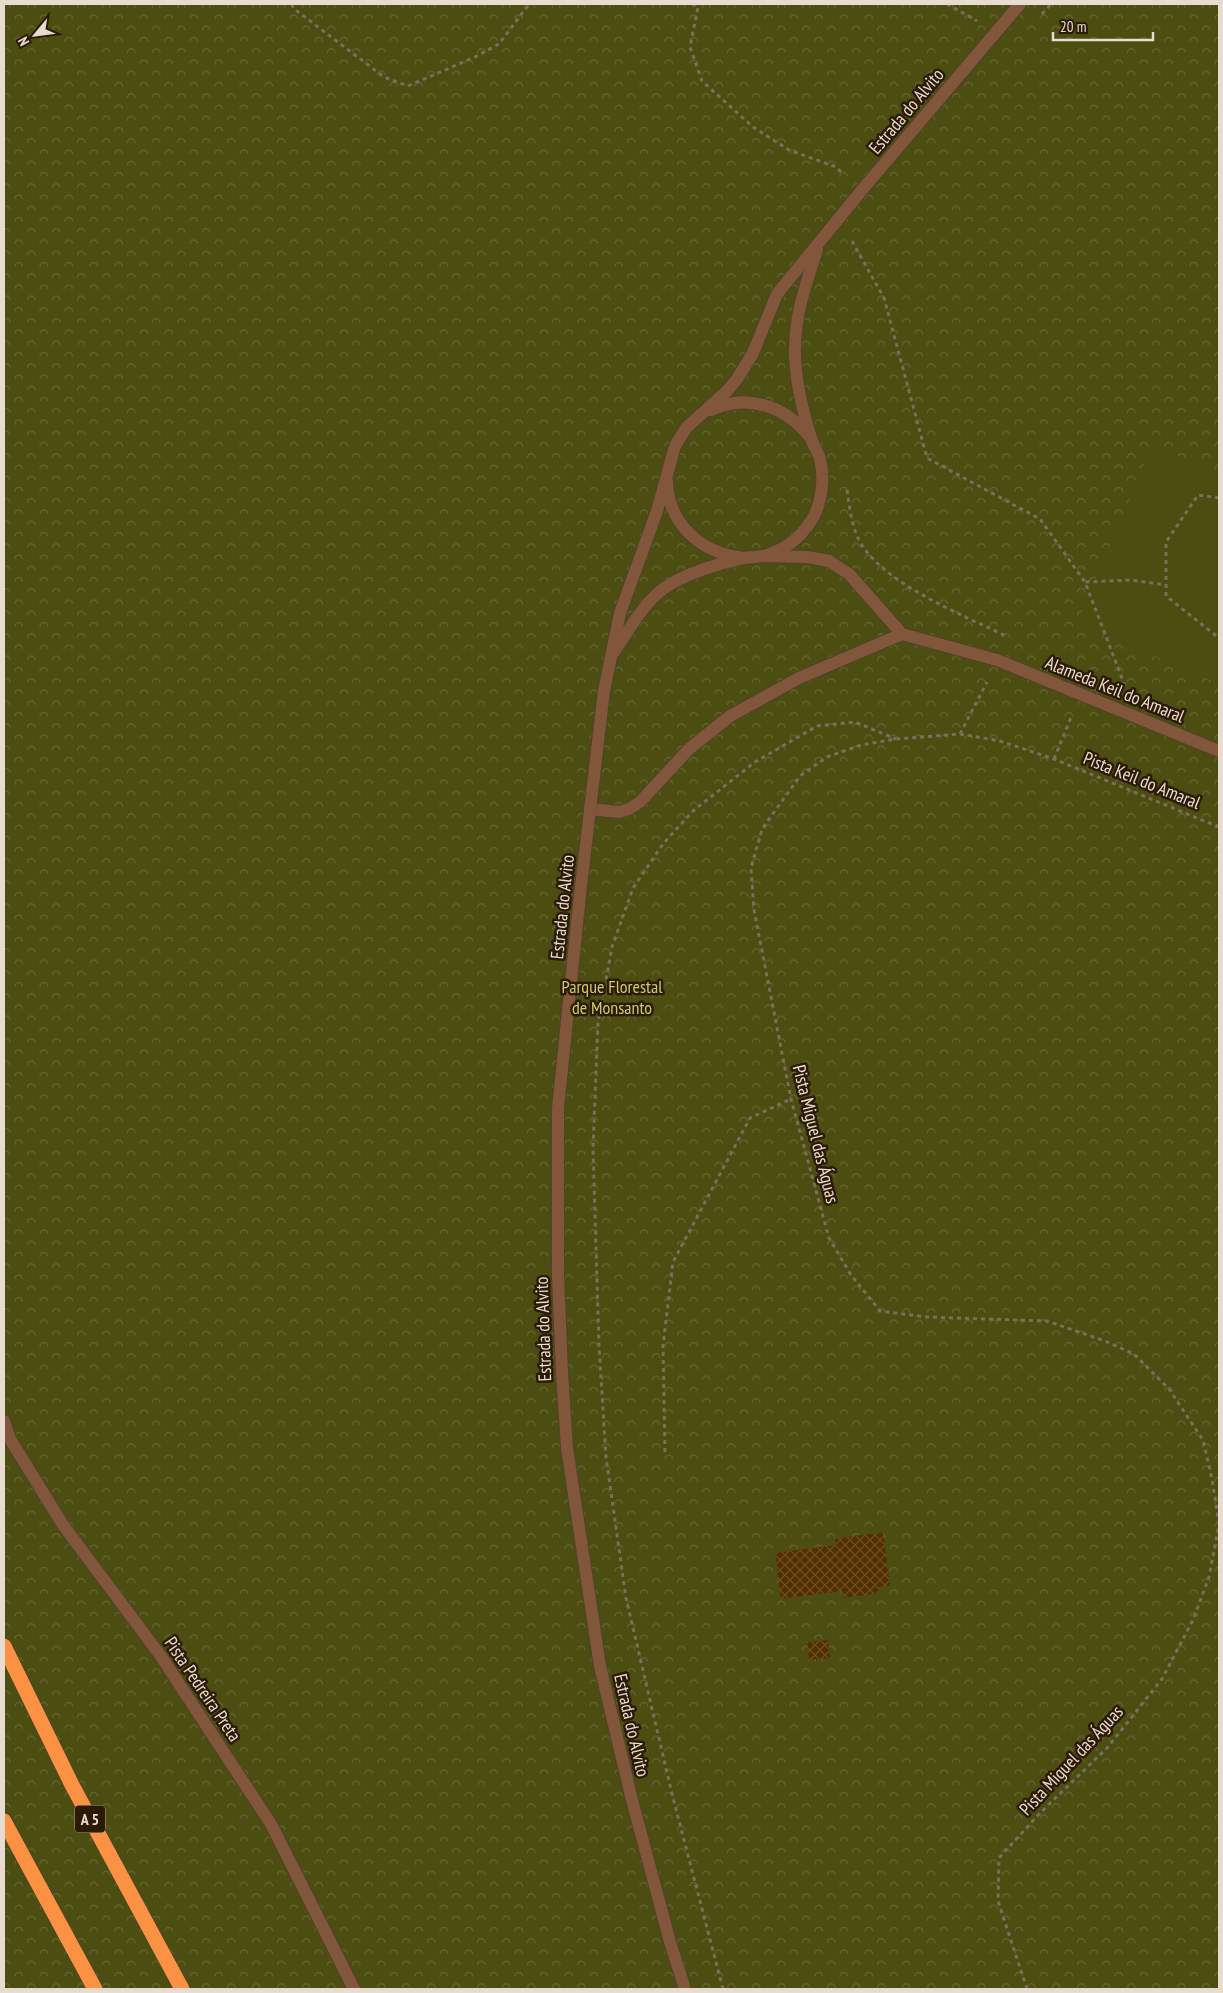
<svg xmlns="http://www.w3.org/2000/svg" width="1223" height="1993" viewBox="0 0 1223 1993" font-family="'PT Sans Narrow',sans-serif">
	<defs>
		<pattern id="park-crowns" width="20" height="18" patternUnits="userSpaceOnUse" patternTransform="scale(1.25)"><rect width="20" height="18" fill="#4c4d11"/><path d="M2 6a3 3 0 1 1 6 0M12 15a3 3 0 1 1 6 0" fill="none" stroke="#663"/></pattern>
		<pattern id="building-cross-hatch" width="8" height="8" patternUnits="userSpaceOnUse" patternTransform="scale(1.25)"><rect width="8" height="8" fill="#532f00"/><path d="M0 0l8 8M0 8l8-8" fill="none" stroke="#6c4d24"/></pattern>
	</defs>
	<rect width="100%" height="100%" fill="#362410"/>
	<rect fill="url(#park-crowns)" x="4" y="4" width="1215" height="1985"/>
	<polygon fill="#4c4d11" points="1153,445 1219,474 1219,684 1077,622"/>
	<g fill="url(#building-cross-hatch)">
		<polygon points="883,1532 890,1586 878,1587 879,1593 844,1598 842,1591 781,1599 775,1553 836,1545 835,1539"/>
		<polygon points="828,1640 830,1658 809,1660 807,1642"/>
	</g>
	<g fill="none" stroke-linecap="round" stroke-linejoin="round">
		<defs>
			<g id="service">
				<polyline points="765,556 807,557 829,561 849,574 902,634 997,660"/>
				<polyline points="590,809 619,812 629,809 640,802 689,749 730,716 799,678 902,634"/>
			</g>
			<polyline id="pedestrian" points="997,660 1219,751"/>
			<polyline id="minor" points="4,1421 10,1439 63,1525 160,1655 271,1824 354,1989"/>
			<g id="tertiary">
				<path d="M711 410C747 393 785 406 809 436"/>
				<path d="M667 481C668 523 700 552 739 557"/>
				<path d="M614 652C629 630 642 605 663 589 684 574 719 563 744 558 750 557 757 557 763 556 783 551 800 538 811 521 822 504 825 479 820 459 818 452 813 445 811 438 803 412 796 384 795 356 794 316 805 287 817 250"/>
				<polyline points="685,1989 670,1942 632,1800 600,1666 567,1448 562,1372 558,1275 558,1108 580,895 604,691 620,613 657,511 675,446 686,428 728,390 737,379 753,353 777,294 862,190 1020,4"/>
			</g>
			<g id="motorway">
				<polyline points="4,1646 72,1785 182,1989"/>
				<polyline points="4,1821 95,1989"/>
			</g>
		</defs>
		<use href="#service" stroke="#52412f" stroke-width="14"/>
		<use href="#pedestrian" stroke="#52412f" stroke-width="14"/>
		<use href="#minor" stroke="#52412f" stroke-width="14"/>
		<use href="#tertiary" stroke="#52412f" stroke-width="14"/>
		<use href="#motorway" stroke="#52412f" stroke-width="16"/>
		<g stroke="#7c6d5c" stroke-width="3" stroke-dasharray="4 4" stroke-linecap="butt">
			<polyline points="292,4 293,8 384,77 408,86 475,57 499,44 529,4"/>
			<polyline points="692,4 698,7 690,47 702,81 753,127 789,150 836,167 844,175"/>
			<polyline points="947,4 977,21"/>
			<polyline points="1042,14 1051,4"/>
			<polyline points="852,241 884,298 927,458 1040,519 1085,582"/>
			<path d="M847 490C849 505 851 521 857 536 876 581 963 615 1006 636"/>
			<polyline points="1219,498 1198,495 1166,542 1166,596 1219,638"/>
			<polyline points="1125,686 1085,582 1131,580 1166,585"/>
			<polyline points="960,734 987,682"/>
			<polyline points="1054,759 1072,715"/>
			<polyline points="1219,827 1054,759 1000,741 960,734 896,739 861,745 827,757 800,776 762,829 751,868 754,910 791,1099 829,1238 851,1275 880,1311 926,1317 1047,1321 1105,1341 1134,1354 1169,1389 1203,1440 1212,1479 1219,1523"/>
			<polyline points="665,1452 663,1346 673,1262 750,1118 791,1099"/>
			<polyline points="723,1989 673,1798 626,1598 606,1457 599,1346 593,1148 598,1023 612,947 633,888 663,844 693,811 755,762 817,726 855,722 896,739"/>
			<polyline points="1027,1989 998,1901 999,1858 1040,1813 1107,1748 1162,1679 1193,1620 1209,1577 1219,1525"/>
		</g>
		<use href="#service" stroke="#81563a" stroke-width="12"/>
		<use href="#pedestrian" stroke="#81563a" stroke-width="12"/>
		<use href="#minor" stroke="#81563a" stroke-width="12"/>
		<use href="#tertiary" stroke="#81563a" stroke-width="12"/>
		<use href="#motorway" stroke="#fb9143" stroke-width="15"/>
	</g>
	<g text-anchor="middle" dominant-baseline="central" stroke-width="5" stroke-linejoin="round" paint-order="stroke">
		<rect fill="#2c1a07" stroke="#b0a294" stroke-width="1" x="75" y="1805.5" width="30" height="27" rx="4"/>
		<g font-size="16" font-weight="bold" fill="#e8dcd0">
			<text x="90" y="1819">A 5</text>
		</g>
		<g font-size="18" fill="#e8dcd0" stroke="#2c1a07">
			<text transform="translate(906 111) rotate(-50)">Estrada do Alvito</text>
			<text transform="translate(1115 689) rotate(22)">Alameda Keil do Amaral</text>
			<text transform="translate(1142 780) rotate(22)">Pista Keil do Amaral</text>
			<text transform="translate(562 907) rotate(-84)">Estrada do Alvito</text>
			<text transform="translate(816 1134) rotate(76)">Pista Miguel das Águas</text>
			<text transform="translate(543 1329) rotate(-92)">Estrada do Alvito</text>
			<text transform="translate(203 1689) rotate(56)">Pista Pedreira Preta</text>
			<text transform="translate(632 1725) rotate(77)">Estrada do Alvito</text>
			<text transform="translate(1071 1760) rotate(-47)">Pista Miguel das Águas</text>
		</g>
		<g font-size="18" fill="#cacd66" stroke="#2c1a07">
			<text x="612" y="986">Parque Florestal<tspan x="612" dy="21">de Monsanto</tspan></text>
		</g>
	</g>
	<rect width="1223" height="1993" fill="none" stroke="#e8dcd0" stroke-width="10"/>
	<g transform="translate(35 35) rotate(241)" stroke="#2c1a07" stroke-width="4" paint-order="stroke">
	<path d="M0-4L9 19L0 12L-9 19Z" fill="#e8dcd0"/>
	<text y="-8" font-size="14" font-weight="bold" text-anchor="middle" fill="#e8dcd0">N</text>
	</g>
	<path d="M1053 32v8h100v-8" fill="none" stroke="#e8dcd0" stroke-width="2.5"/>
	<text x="1060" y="32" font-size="15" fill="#e8dcd0" stroke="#2c1a07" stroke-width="4" paint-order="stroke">20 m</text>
</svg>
